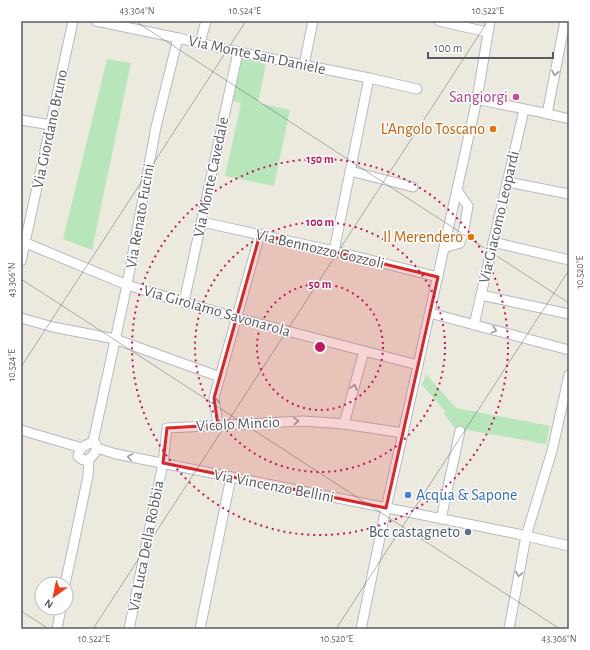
<svg xmlns="http://www.w3.org/2000/svg" width="590" height="650" viewBox="0 0 590 650" font-family="'Alegreya Sans',sans-serif">
	<rect width="100%" height="100%" fill="#eceade"/>
	<g fill="#b8e6bb">
		<polygon points="107,59 131,63 92,250 63,239"/>
		<polygon points="242,59 266,64 258,103 290,110 274,186 225,176 241,103 233,101"/>
		<polygon points="426,374 456,408 550,426 546,444 467,430 459,427 457,431 444,414 445,411 422,385"/>
	</g>
	<g fill="none" stroke-linecap="round" stroke-linejoin="round">
		<defs>
			<g id="minor">
				<polyline points="96,21 178,38 238,52 369,78 417,89"/>
				<polyline points="439,21 487,32"/>
				<polyline points="200,43 206,21"/>
				<polyline points="304,65 313,21"/>
				<path d="M477 99C507 106 538 111 569 119"/>
				<polyline points="547,114 565,21"/>
				<polyline points="21,120 51,125"/>
				<polyline points="350,171 413,187"/>
				<polyline points="507,182 569,194"/>
				<polyline points="202,222 334,251 438,277"/>
				<polyline points="21,241 127,285 237,318 364,351 418,365"/>
				<polyline points="493,242 569,260"/>
				<polyline points="444,248 460,243 464,229 468,206 457,190"/>
				<polyline points="334,251 369,78"/>
				<polyline points="21,261 73,21"/>
				<polyline points="481,295 569,314"/>
				<polyline points="184,302 238,52"/>
				<polyline points="430,313 569,350"/>
				<polyline points="21,318 53,327 115,339 220,377"/>
				<polyline points="474,325 524,110"/>
				<polyline points="344,424 364,351"/>
				<polyline points="218,425 214,398 260,234"/>
				<polyline points="21,430 82,448"/>
				<polyline points="93,442 127,285 156,127 178,38"/>
				<path d="M93 442 96 444 97 448C94 456 86 466 78 456 79 448 85 445 93 442Z"/>
				<polyline points="97,448 116,454 518,534 569,546"/>
				<polyline points="441,519 460,431"/>
				<polyline points="65,584 72,552 88,476 89,459"/>
				<polyline points="57,629 61,608"/>
				<polyline points="129,629 163,463 167,428 303,421 344,424 403,433"/>
				<polyline points="200,629 231,477"/>
				<polyline points="361,629 386,508 403,433 477,99 490,21"/>
				<polyline points="509,629 526,536 552,451 569,375"/>
			</g>
		</defs>
		<use href="#minor" stroke="#b7b9bf" stroke-width="11"/>
		<use href="#minor" stroke="#fff" stroke-width="9"/>
	</g>
	<defs><path id="oneway-chevron" d="M-2-3.5L2.5 0L-2 3.5" fill="none" stroke-width="1.6" stroke-linecap="round" stroke-linejoin="round"/></defs>
	<g stroke="#9b9da0">
		<use href="#oneway-chevron" transform="translate(555 73) rotate(101)"/>
		<use href="#oneway-chevron" transform="translate(494 330) rotate(15)"/>
		<use href="#oneway-chevron" transform="translate(354 387) rotate(-75)"/>
		<use href="#oneway-chevron" transform="translate(216 401) rotate(-91)"/>
		<use href="#oneway-chevron" transform="translate(296 421) rotate(-3)"/>
		<use href="#oneway-chevron" transform="translate(130 457) rotate(-169)"/>
		<use href="#oneway-chevron" transform="translate(519 574) rotate(101)"/>
	</g>
	<path fill="#d62828" fill-opacity="0.2" stroke="#d62828" stroke-width="3" stroke-linejoin="round" d="M260 234 438 277 386 508 163 463 167 428 218 425 214 398Z"/>
	<path fill="none" stroke="#585b61" stroke-width="1" stroke-opacity="0.45" d="M135 21 569 303M21 279 560 629M21 367 246 21M21 611 49 629M93 629 488 21M336 629 569 270"/>
	<g fill="none" stroke="#c2185b" stroke-width="2" stroke-dasharray="2 4">
		<circle cx="320" cy="347" r="63"/>
		<circle cx="320" cy="347" r="125"/>
		<circle cx="320" cy="347" r="188"/>
	</g>
	<circle fill="#d1479c" stroke="#fff" stroke-width="1.5" cx="516" cy="97" r="4"/>
	<g fill="#e8710a" stroke="#fff" stroke-width="1.5">
		<circle cx="493" cy="129" r="4"/>
		<circle cx="471" cy="237" r="4"/>
	</g>
	<circle fill="#3f7fe0" stroke="#fff" stroke-width="1.5" cx="408" cy="495" r="4"/>
	<circle fill="#5c6f8a" stroke="#fff" stroke-width="1.5" cx="468" cy="532" r="4"/>
	<g text-anchor="middle" dominant-baseline="central" stroke-width="3" stroke-linejoin="round" paint-order="stroke">
		<g font-size="16" fill="#585b61" stroke="#fff">
			<text transform="translate(257 55) rotate(12)">Via Monte San Daniele</text>
			<text transform="translate(50 129) rotate(-78)">Via Giordano Bruno</text>
			<text transform="translate(211 177) rotate(-78)">Via Monte Cavedale</text>
			<text transform="translate(140 216) rotate(-80)">Via Renato Fucini</text>
			<text transform="translate(499 217) rotate(-77)">Via Giacomo Leopardi</text>
			<text transform="translate(320 249) rotate(13)">Via Bennozzo Gozzoli</text>
			<text transform="translate(217 311) rotate(16)">Via Girolamo Savonarola</text>
			<text transform="translate(238 424) rotate(-3)">Vicolo Mincio</text>
			<text transform="translate(274 486) rotate(11)">Via Vincenzo Bellini</text>
			<text transform="translate(146 546) rotate(-79)">Via Luca Della Robbia</text>
		</g>
		<g font-size="16" fill="#b23c85" stroke="#fff" text-anchor="end">
			<text x="508" y="97">Sangiorgi</text>
		</g>
		<g font-size="16" fill="#c56008" stroke="#fff" text-anchor="end">
			<text x="485" y="129">L'Angolo Toscano</text>
			<text x="463" y="237">Il Merendero</text>
		</g>
		<g font-size="16" fill="#366cbe" stroke="#fff" text-anchor="start">
			<text x="416" y="495">Acqua &amp; Sapone</text>
		</g>
		<g font-size="16" fill="#4e5e75" stroke="#fff" text-anchor="end">
			<text x="460" y="532">Bcc castagneto</text>
		</g>
	</g>
	<circle cx="320" cy="347" r="6" fill="#c2185b" stroke="#fff" stroke-width="2"/>
	<g font-size="12" text-anchor="middle" font-weight="bold" fill="#c2185b" stroke="#fff" stroke-width="3" stroke-linejoin="round" paint-order="stroke">
		<text x="320" y="163">150 m</text>
		<text x="320" y="226">100 m</text>
		<text x="320" y="288">50 m</text>
	</g>
	<rect width="590" height="650" fill="none" stroke="#ffffff" stroke-width="44"/>
	<g transform="translate(54 596) rotate(213)"><circle r="19" fill="#ffffff" stroke="#bcbdc0"/>
	<path d="M0-3L7 15L0 10L-7 15Z" fill="#f4391d"/>
	<text y="-6" font-size="11" font-weight="bold" text-anchor="middle" fill="#585b61">N</text>
	</g>
	<path d="M428 52v6h125v-6" fill="none" stroke="#585b61" stroke-width="2"/>
	<text x="434" y="52" font-size="12" fill="#585b61" stroke="#ffffff" stroke-width="3" paint-order="stroke">100 m</text>
	<rect x="22" y="22" width="546" height="606" fill="none" stroke="#585b61" stroke-width="1.5"/>
	<g font-size="10" text-anchor="middle" fill="#585b61">
		<text x="137" y="14">43.304°N</text>
		<text x="245" y="14">10.524°E</text>
		<text x="488" y="14">10.522°E</text>
		<text transform="translate(579 272) rotate(-90)" y="4">10.520°E</text>
		<text transform="translate(11 280) rotate(-90)" y="4">43.306°N</text>
		<text transform="translate(11 365) rotate(-90)" y="4">10.524°E</text>
		<text x="94" y="642">10.522°E</text>
		<text x="337" y="642">10.520°E</text>
		<text x="559" y="642">43.306°N</text>
	</g>
</svg>
